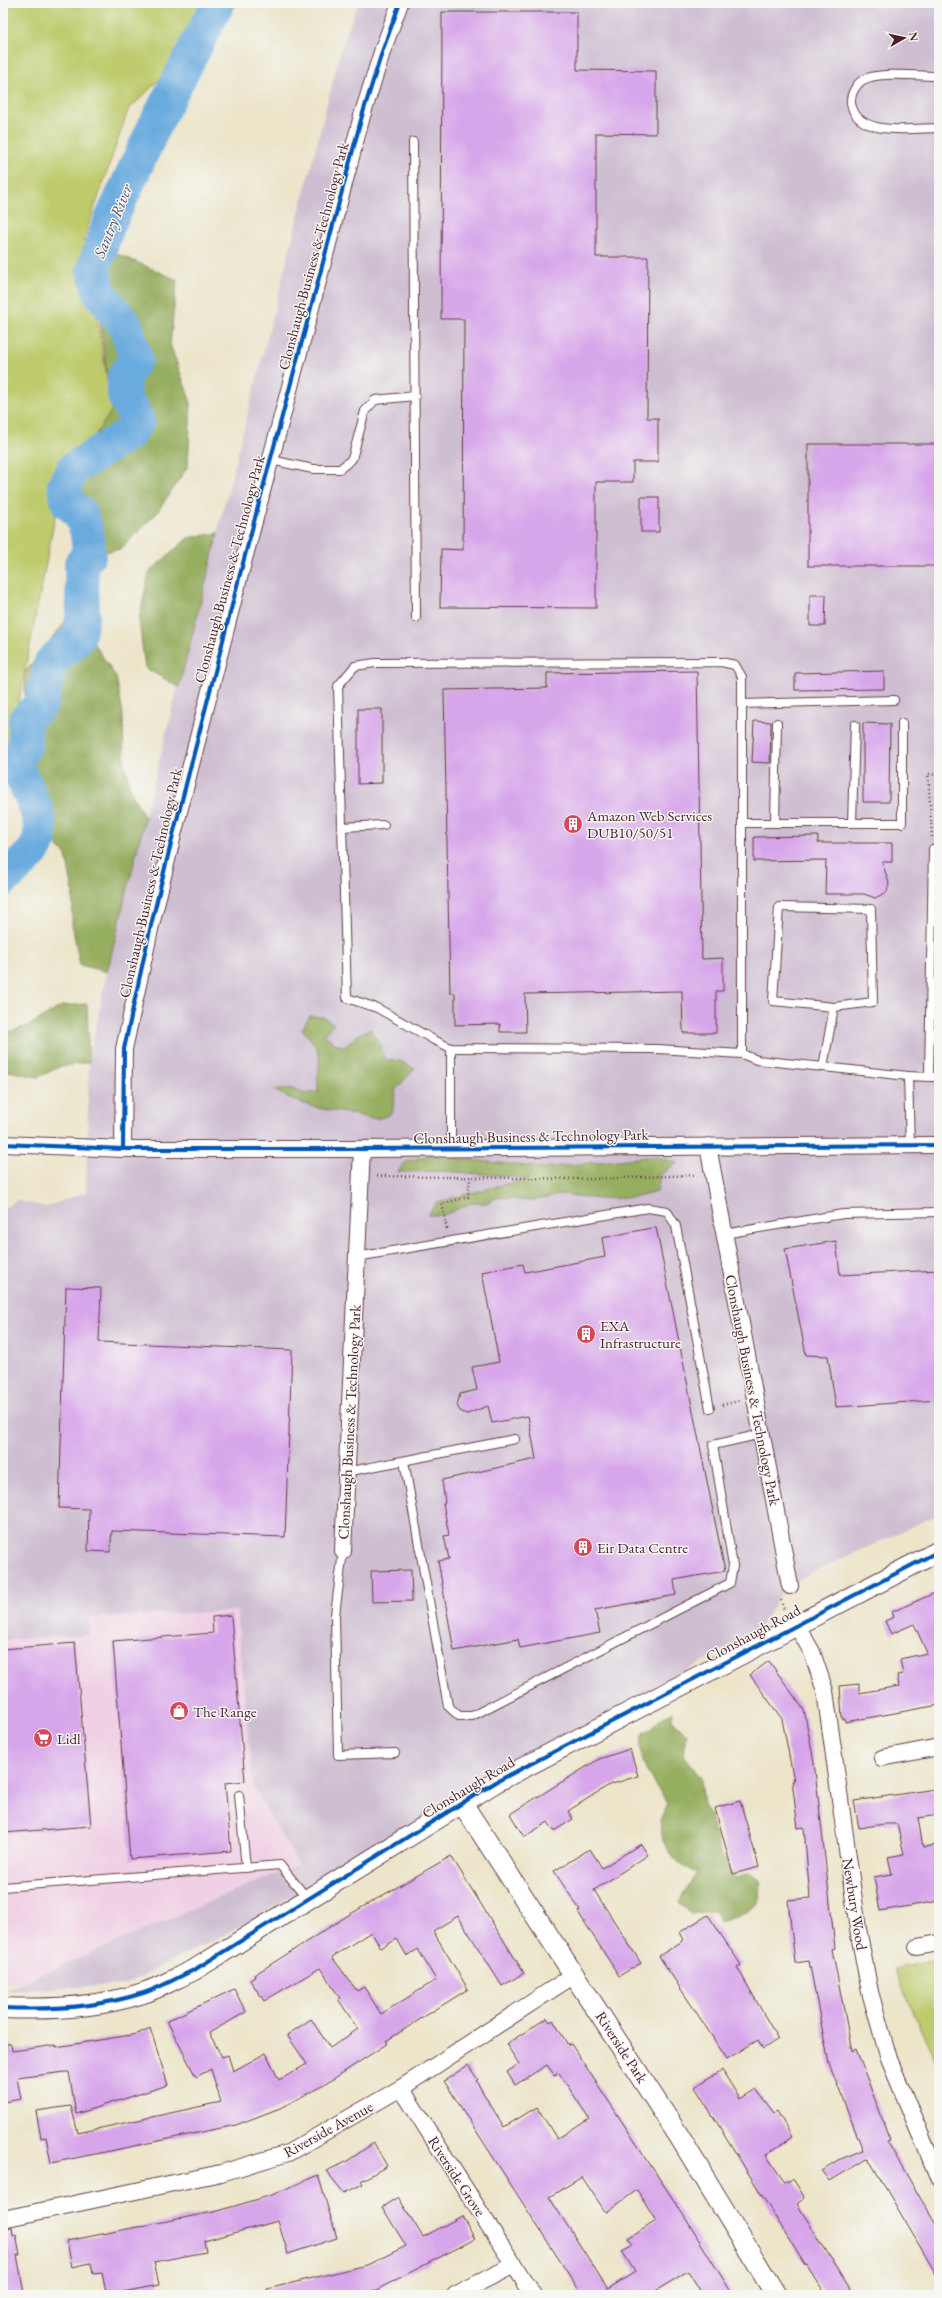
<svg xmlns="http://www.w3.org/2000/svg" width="942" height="2298" viewBox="0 0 942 2298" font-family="'EB Garamond',serif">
	<rect width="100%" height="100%" fill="#f6f6f2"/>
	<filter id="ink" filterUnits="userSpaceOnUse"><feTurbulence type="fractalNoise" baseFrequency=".025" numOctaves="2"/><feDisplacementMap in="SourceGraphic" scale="8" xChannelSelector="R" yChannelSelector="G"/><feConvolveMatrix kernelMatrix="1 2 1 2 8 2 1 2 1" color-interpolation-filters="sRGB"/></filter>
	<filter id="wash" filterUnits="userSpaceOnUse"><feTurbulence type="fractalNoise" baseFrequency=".012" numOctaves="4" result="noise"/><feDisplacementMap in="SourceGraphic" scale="16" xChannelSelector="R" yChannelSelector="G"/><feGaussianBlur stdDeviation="0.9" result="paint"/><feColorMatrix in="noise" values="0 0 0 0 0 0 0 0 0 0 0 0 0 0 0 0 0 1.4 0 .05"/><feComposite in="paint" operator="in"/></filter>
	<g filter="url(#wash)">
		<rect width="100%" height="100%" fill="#ece5ca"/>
		<polygon fill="#f0d0e4" points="237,1611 253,1787 298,1864 64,1982 3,1982 3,1640 90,1635 89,1617"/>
		<polygon fill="#cebed1" points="358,3 939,3 939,1514 786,1585 759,1629 224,1935 124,1985 3,1991 298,1864 253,1787 237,1611 90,1617 90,1635 3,1640 3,1209 17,1200 46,1207 86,1192 89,1062 113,941 342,45"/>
		<g fill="#beca6c" stroke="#84744c">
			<polygon points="3,3 239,3 128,110 84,239 112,410 60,491 3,783"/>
			<polygon points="939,1959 939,2069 894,1969"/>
		</g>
		<g fill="#96ae60" stroke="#706646">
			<polygon points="84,239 177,280 170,344 191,403 188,466 156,514 121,549 89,555 74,538 68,503 74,468 112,410 93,270"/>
			<polygon points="218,533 179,687 145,668 139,620 149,572 188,538"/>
			<polygon points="66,621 91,639 116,677 123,714 124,763 132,794 145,818 107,972 80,965 72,924 73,891 66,855 41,830 36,810 15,761 25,745 25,672"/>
			<polygon points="87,1004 89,1062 60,1067 38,1077 8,1071 3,1065 3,1036 6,1033 30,1025 62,1006"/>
			<path d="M310 1016 323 1017 334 1024 324 1034 334 1043 345 1047 356 1036 370 1029 381 1045 384 1059 400 1061 415 1069 396 1089 392 1113C371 1124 368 1116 348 1113 317 1109 302 1105 274 1090L289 1088 305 1094 318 1092C316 1057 329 1059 302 1029Z"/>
			<polygon points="429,1155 543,1168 655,1156 677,1163 660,1175 657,1192 637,1197 598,1199 565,1194 530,1201 499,1197 485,1203 472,1203 444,1215 428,1215 437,1202 529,1178 444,1171 398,1172 405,1162"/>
			<path d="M673 1712 672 1719 686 1735 683 1755 701 1778 704 1806 711 1815C710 1832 725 1864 735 1879L749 1873 760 1880C765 1909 744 1915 720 1922L716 1910 692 1914 679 1903 684 1892 697 1872 683 1866 672 1857 663 1840 660 1821 668 1803C654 1784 633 1757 643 1733 658 1726 658 1717 673 1712Z"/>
		</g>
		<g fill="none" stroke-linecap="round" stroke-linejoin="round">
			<path stroke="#6babdf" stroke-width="34" d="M3 880C13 870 26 861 34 850 53 824 23 786 15 761L25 746V720L41 704 51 662 78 638 83 614 81 564 89 555 87 532 80 513 68 503 64 485 74 468 130 433 138 421 124 396V376L136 359 126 326 100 293 93 270 109 224 155 125 218 3"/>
		</g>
		<g id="blocks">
			<g fill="#d7a6ea" fill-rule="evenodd">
				<polygon points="442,12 577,12 577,70 656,71 656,134 596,133 596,257 648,257 647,418 658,418 658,462 633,462 633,482 596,482 596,608 440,607 441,549 463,550 464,319 441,319"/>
				<rect x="808" y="444" width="131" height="122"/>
				<rect x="641" y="497" width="18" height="35"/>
				<polygon points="810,595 826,595 825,626 810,626"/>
				<polygon points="697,671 702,959 723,958 723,991 716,991 716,1033 683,1033 682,991 525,994 526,1032 500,1032 500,1024 455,1025 455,993 450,993 444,690 547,688 547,673"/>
				<polygon points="884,671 884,689 795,690 795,673"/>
				<polygon points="358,709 382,709 382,783 358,784"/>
				<polygon points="754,721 771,722 770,763 752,762"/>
				<polygon points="863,723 890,724 889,802 863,802"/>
				<polygon points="818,836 818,843 892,843 892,862 882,862 889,883 887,892 875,898 864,894 825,894 826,860 754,861 754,837"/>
				<polygon points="656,1227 725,1571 674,1580 676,1595 595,1610 600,1633 520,1648 518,1639 454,1651 438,1561 449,1559 444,1536 449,1535 443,1503 445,1503 442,1480 536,1459 528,1416 492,1423 488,1406 467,1414 460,1411 457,1405 460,1394 477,1390 472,1367 499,1362 482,1272 523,1264 525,1272 605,1257 602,1238"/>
				<polygon points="836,1241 840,1275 939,1270 939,1400 836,1407 828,1356 806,1355 785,1249"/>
				<polygon points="66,1287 101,1288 99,1342 292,1350 285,1537 112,1531 110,1552 88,1551 89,1509 59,1508"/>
				<polygon points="411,1570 412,1601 372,1602 371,1571"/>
				<polygon points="939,1591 939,1705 845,1722 845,1719 842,1719 840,1686 859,1684 859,1693 899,1686 897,1675 903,1674 900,1659 927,1653 914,1624 891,1634 885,1621 894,1617 892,1612"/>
				<polygon points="231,1615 245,1781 225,1783 231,1851 130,1859 113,1641 213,1633 212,1617"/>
				<polygon points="75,1643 91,1826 3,1833 3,1649"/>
				<polygon points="769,1661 804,1710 814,1762 823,1840 835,1948 832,1949 852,2051 856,2049 890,2140 887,2141 939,2230 939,2279 868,2158 830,2181 822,2170 838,2160 863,2150 829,2064 809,1961 795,1963 788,1900 810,1898 804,1827 798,1828 792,1781 794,1781 782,1719 750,1675"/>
				<polygon points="630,1749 638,1776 609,1785 568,1811 573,1819 554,1831 548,1822 524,1837 510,1814 599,1759"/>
				<polygon points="935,1789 939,1815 918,1818 923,1847 939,1845 939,1901 880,1911 874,1877 892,1874 888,1857 904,1854 897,1824 884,1824 859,1828 854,1801"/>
				<polygon points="740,1801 759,1867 733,1874 715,1808"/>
				<polygon points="641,1844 648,1855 594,1890 641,1963 619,1976 578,1912 580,1910 554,1871 590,1849 602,1868"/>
				<path d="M451 1856 524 1973 502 1986 458 1916 433 1931 468 1989 386 2041 388 2043 324 2085 280 2108 236 2125 51 2163 46 2137 41 2138 36 2111 71 2106 78 2133 221 2102 211 2069 196 2077 167 2021 234 1989 246 2012 209 2033 222 2057 228 2055 233 2071 266 2053 279 2080 307 2064 287 2035 311 2019 330 2048 358 2029 338 1999 340 1998 320 1968 264 2001 250 1980 255 1977 254 1975 347 1916ZM371 1932 381 1948 397 1939 407 1956 418 1949 436 1980 381 2014 364 1987 357 1991 332 1957Z"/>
				<polygon points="708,1915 741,1965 737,1967 778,2039 763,2049 758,2040 727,2059 659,1956 684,1940 680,1932"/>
				<path d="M547 2018 550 2022 553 2020 568 2045 571 2044 684 2216 733 2295H703L688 2271 649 2295H582L444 2081 468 2065 478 2080 476 2081 504 2127 537 2107 557 2139 589 2118 559 2073 555 2076 547 2065 515 2085 507 2072 519 2064 506 2044ZM582 2177 604 2210 607 2212 637 2190 656 2220 628 2238 633 2245 622 2251 635 2272 608 2289 549 2197Z"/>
				<polygon points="150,2028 168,2085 76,2114 69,2072 65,2072 17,2078 21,2099 3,2102 3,2044 11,2044 12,2051 56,2045 56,2047 137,2034"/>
				<polygon points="722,2070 740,2099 756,2089 774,2113 777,2111 792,2137 766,2155 785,2183 793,2179 805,2198 797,2204 854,2295 826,2295 807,2265 805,2265 695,2087"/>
				<polygon points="374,2143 387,2166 361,2181 363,2184 344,2193 326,2171 344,2163"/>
				<polygon points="318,2175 337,2238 288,2254 278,2221 204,2241 206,2252 154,2262 159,2285 107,2295 102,2273 93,2274 91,2263 72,2267 67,2241 218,2211 272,2195"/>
				<polygon points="398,2197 423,2237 462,2216 475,2239 376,2290 358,2295 267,2295 267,2289 367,2265 406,2246 382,2207"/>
				<polygon points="12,2227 13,2236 16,2235 20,2255 17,2255 24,2292 3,2295 3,2228"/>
			</g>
		</g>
	</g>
	<g filter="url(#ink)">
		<use href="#blocks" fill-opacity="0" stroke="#623d43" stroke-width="1"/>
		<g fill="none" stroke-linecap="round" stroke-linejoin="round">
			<defs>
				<g id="service">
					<path d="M939 76C920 76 878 71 863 80 856 84 850 95 851 103 856 138 913 128 939 128"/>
					<polyline points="413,142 416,618"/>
					<polyline points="271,460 313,469 340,469 352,459 365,411 375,400 415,396"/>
					<polyline points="742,704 894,700"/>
					<polyline points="742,823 902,823 902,723"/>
					<polyline points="775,823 777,723"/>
					<polyline points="852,823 855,725"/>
					<polyline points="341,827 384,825"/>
					<polyline points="742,1054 742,677 735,665 721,662 375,663 355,666 338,686 347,998 377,1008 434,1040 451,1048 657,1049 742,1054 757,1060 908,1076"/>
					<polyline points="823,1067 834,1007 873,1002 871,909 779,907 773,1001 834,1007"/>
					<polyline points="929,1077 939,1077"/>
					<polyline points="910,1145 908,1076 929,1077 933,849"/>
					<polyline points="451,1149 451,1048"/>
					<polyline points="724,1234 843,1214 939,1212"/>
					<polyline points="356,1257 648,1208 667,1211 676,1226 710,1409"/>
					<polyline points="404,1461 448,1706 459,1716 472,1716 730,1583 733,1566 713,1445 762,1434"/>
					<polyline points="347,1470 356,1470 515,1439"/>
					<polyline points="343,1551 335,1615 338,1755 395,1753"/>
					<polyline points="239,1795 246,1868"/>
					<polyline points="3,1887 280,1865 307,1898"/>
				</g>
				<g id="minor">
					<polyline points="3,1144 123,1149 362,1149 939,1145"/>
					<polyline points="708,1146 790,1586"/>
					<polyline points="123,1149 124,1049 151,925 173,835 239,578 362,116 383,49 400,3"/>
					<polyline points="343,1551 362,1149"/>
					<polyline points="796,1624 812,1652 825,1691 858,1929 870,1992 889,2059 939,2179"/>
					<polyline points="882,1758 939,1747"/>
					<polyline points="917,1947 939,1943"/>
					<polyline points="401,2088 533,2295"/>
					<polyline points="3,2219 221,2173 288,2153 401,2088 574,1975"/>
					<polyline points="455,2295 514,2265"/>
				</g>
				<g id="tertiary">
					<polyline points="462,1803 679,2136 776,2295"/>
					<path d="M3 2008C49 2010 96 2008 140 1994 158 1989 176 1978 194 1970L496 1782 939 1551"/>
				</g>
			</defs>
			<use href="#service" stroke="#623d43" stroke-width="10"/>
			<use href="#minor" stroke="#623d43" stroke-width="18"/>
			<use href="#tertiary" stroke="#623d43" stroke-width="22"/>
			<g stroke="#623d43" stroke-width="2.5" stroke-dasharray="1 3" stroke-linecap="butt">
				<polyline points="932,837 928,774 939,775"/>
				<polyline points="377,1176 592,1179 696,1175"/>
				<polyline points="447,1229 442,1204 468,1197 470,1178"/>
				<polyline points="722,1405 739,1401"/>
				<polyline points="781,1600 784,1610"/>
			</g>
			<use href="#service" stroke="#fff" stroke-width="8"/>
			<use href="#minor" stroke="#fff" stroke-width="16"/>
			<use href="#tertiary" stroke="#fff" stroke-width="20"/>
			<defs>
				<g id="cycleway">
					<polyline points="3,1144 123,1149 362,1149 939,1145"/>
					<polyline points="123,1149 124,1049 151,925 173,835 239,578 362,116 383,49 400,3"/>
					<path d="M3 2008C49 2010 96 2008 140 1994 158 1989 176 1978 194 1970L496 1782 939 1551"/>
				</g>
			</defs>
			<use href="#cycleway" stroke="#f6f6f2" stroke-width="6"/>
			<use href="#cycleway" stroke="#0057b8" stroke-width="4"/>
		</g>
	</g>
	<defs>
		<symbol id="building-disc" viewBox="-11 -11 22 22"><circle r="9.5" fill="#d1495b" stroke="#f6f6f2"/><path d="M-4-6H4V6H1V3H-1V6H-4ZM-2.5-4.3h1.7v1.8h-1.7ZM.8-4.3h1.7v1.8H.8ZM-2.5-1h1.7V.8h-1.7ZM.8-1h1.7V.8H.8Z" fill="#fff"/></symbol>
		<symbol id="shop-disc" viewBox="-11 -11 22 22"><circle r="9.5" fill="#d1495b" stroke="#f6f6f2"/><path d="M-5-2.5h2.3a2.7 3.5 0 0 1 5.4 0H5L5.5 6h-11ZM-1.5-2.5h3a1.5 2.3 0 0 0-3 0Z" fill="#fff"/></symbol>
		<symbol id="supermarket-disc" viewBox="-11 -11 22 22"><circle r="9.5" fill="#d1495b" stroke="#f6f6f2"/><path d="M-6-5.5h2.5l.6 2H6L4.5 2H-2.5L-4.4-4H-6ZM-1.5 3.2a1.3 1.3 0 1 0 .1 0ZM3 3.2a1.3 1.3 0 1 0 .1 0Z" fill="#fff"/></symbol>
	</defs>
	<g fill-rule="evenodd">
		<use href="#building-disc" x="562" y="813" width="22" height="22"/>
		<use href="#building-disc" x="575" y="1323" width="22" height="22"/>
		<use href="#building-disc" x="572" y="1536" width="22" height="22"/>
		<use href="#shop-disc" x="168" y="1700" width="22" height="22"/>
		<use href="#supermarket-disc" x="32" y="1727" width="22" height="22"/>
	</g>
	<g text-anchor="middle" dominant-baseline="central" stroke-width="3" stroke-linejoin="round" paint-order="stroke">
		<g font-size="15" fill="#4a1f2b" stroke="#f6f6f2">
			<text transform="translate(313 256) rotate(-75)">Clonshaugh Business &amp; Technology Park</text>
			<text transform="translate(229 569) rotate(-75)">Clonshaugh Business &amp; Technology Park</text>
			<text transform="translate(150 883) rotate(-77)">Clonshaugh Business &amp; Technology Park</text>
			<text transform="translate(531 1136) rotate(-1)">Clonshaugh Business &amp; Technology Park</text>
			<text transform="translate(753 1390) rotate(79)">Clonshaugh Business &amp; Technology Park</text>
			<text transform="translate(349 1422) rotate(-87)">Clonshaugh Business &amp; Technology Park</text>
			<text transform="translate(753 1633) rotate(-28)">Clonshaugh Road</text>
			<text transform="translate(468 1787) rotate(-31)">Clonshaugh Road</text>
			<text transform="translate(855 1904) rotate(81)">Newbury Wood</text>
			<text transform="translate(622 2047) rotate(57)">Riverside Park</text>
			<text transform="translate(328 2129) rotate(-29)">Riverside Avenue</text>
			<text transform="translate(457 2176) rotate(57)">Riverside Grove</text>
		</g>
		<g font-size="15" fill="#4a1f2b" stroke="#f6f6f2" text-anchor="start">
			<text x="587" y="815">Amazon Web Services<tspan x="587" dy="17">DUB10/50/51</tspan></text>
			<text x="600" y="1325">EXA<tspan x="600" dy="17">Infrastructure</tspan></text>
			<text x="597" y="1547">Eir Data Centre</text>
			<text x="193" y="1711">The Range</text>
			<text x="57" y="1738">Lidl</text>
		</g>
		<g font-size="16" font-style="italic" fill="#56506a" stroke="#f6f6f2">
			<text transform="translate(113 221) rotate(-68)">Santry River</text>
		</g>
	</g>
	<rect width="942" height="2298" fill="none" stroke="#f6f6f2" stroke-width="16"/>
	<g transform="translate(904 38) rotate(81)" stroke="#f6f6f2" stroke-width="3" paint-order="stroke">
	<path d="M0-3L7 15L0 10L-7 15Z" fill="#4a1f2b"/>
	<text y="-6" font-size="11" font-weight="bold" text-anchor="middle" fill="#4a1f2b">N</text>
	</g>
</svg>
